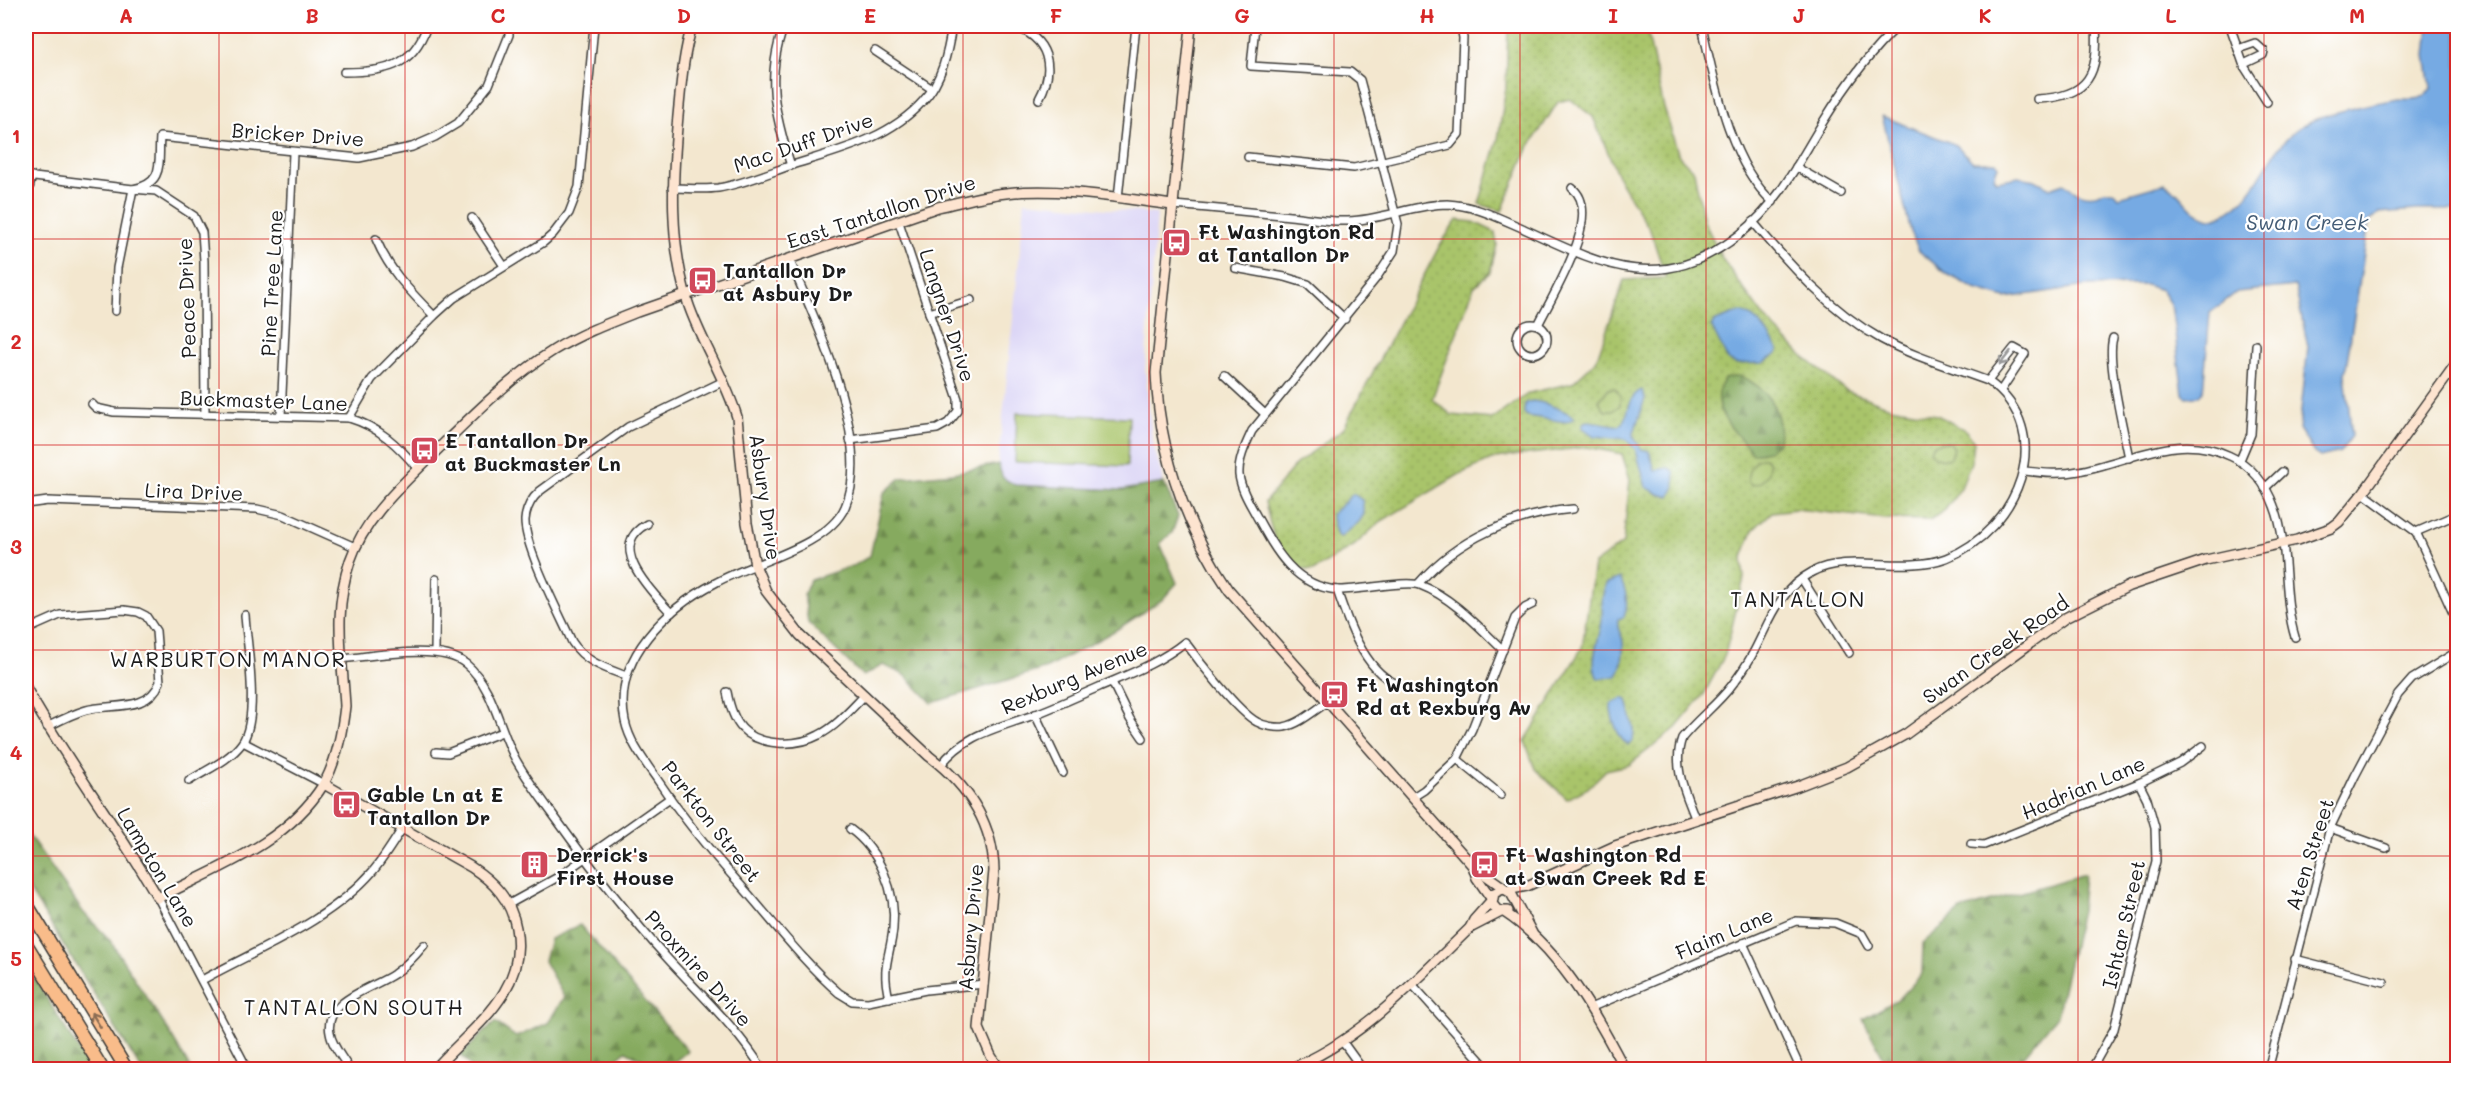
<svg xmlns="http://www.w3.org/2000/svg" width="2483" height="1095" viewBox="0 0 2483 1095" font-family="Mali,sans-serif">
	<defs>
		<pattern id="grass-dots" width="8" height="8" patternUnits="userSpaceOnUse" patternTransform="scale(1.5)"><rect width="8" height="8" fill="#a9c46a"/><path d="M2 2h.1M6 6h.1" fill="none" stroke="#91a85b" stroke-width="1.8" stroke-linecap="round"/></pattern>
		<pattern id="forest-firs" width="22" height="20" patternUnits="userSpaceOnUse" patternTransform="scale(1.5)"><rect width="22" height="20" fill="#86aa5e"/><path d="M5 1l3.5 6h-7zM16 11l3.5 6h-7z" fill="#6d8a4d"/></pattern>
	</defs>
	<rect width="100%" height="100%" fill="#fff"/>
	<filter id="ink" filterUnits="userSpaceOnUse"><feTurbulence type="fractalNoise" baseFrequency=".0167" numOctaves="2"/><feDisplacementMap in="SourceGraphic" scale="12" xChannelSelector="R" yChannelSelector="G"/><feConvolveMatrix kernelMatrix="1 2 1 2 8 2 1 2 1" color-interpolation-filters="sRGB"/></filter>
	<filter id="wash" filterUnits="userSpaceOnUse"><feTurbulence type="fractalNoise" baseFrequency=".008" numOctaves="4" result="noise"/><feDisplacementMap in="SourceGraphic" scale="24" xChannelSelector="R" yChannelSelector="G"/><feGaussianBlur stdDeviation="1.35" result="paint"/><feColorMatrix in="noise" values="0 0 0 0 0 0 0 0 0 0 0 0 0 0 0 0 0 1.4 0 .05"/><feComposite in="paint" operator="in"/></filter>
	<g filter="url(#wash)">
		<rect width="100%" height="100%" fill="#f3e7cf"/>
		<polygon fill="#dcd6f6" points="1025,201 1157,214 1145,369 1152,439 1164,483 1122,490 1015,485 1003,478 998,464"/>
		<path fill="url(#grass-dots)" stroke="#627043" stroke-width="1.5" d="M1508 26H1646L1664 108 1679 156 1694 171 1704 221 1723 260 1764 317 1800 354 1845 390 1890 407 1937 415 1965 430 1974 441 1972 460 1961 488 1945 510 1930 520 1885 519 1796 509 1772 512 1753 530 1742 560 1744 578 1725 655 1704 694 1676 728 1629 765 1606 770 1588 788 1567 799 1535 769 1525 741 1582 648 1594 564 1623 543 1630 480 1622 454 1587 447 1496 458 1460 474 1380 522 1355 545 1313 571C1307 570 1299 569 1294 566 1274 553 1270 522 1265 502L1296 464 1343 429 1440 245 1457 220 1474 222 1495 232 1497 245 1490 272 1474 287 1432 399 1452 415 1492 419 1529 393 1572 383 1596 361 1624 280 1666 278 1650 230 1620 181 1593 117 1570 99 1558 102 1528 149 1502 211 1479 204 1498 139 1506 87Z"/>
		<g fill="url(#forest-firs)" stroke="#51633d" stroke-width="1.5">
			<path d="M1739 376C1767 386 1783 412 1779 442L1768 451 1753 454C1741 437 1714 416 1718 392 1719 388 1723 383 1724 379Z"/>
			<polygon points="998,464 1003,478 1015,485 1122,490 1164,483 1178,516 1172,533 1160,543 1177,583 1162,600 1116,630 1047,668 932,703 905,675 883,665 863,676 808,623 804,594 810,580 855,565 870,556 884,493 901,478 953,473"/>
			<polygon points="26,831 83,912 109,939 169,1032 191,1069 141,1069 26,885"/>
			<polygon points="2084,874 2081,911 2057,1016 2013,1069 1889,1069 1863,1019 1900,998 1922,974 1923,943 1961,910"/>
			<polygon points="580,925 688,1051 665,1069 660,1069 626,1051 606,1067 606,1069 473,1069 461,1055 495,1022 516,1037 548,1023 564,997 544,961 550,939"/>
			<polygon points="26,964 90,1069 26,1069"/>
		</g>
		<g fill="#a9c46a" stroke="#627043" stroke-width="1.5">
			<polygon points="1615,388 1620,395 1620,405 1613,411 1605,411 1599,401 1608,389"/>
			<polygon points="1017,413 1129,417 1127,466 1015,462"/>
			<path d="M1946 442 1950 443 1954 448 1951 458C1943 460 1934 458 1930 450L1933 445Z"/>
			<path d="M1761 458H1765L1769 463 1768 474 1760 483 1752 485 1748 481C1747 472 1752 461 1761 458Z"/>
		</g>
		<g fill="#76aae3" stroke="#496380" stroke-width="1.5">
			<path d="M2429 26H2457V210H2417L2379 213 2369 222 2345 374 2352 436 2340 452 2320 457 2314 453 2299 429 2308 347 2295 286 2237 292 2210 313 2203 392 2199 396 2186 397 2183 394 2172 311 2170 304 2161 290 2146 285 2086 286 2005 298 1975 289 1947 274 1919 251 1911 232 1882 116 1956 145 1973 162H1996L1998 166 1994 177 1997 181 2018 177 2035 180 2050 188 2064 183C2074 192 2090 201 2103 191H2114L2119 197 2164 184C2185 193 2185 211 2210 219 2264 205 2261 145 2309 122 2330 112 2374 103 2398 99 2405 99 2414 100 2420 98 2425 96 2428 93 2431 89L2426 55Z"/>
			<path d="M1740 312C1756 314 1770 336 1778 349L1777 354 1763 363 1736 364 1728 360 1711 326 1716 321Z"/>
			<path d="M1642 390 1645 398 1633 436 1641 449 1649 451 1655 470 1669 468 1674 471 1675 486 1670 497 1659 494 1646 487 1636 450 1626 439 1594 436 1582 427 1584 422 1589 421 1620 426C1631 416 1626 396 1642 390Z"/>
			<path d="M1532 401C1542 401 1569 412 1575 418L1566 422 1527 416 1524 413 1525 403Z"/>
			<polygon points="1353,494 1362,500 1364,514 1359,522 1341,537 1337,536 1331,515"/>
			<path d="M1620 578C1626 591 1629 602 1624 617L1618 619C1616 632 1622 632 1623 642 1624 653 1622 667 1617 676L1598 679C1588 661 1600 639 1602 621 1603 607 1600 595 1607 583Z"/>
			<path d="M1623 698 1627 700 1634 729 1633 741 1628 745C1618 739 1610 715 1611 704Z"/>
		</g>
	</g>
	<g filter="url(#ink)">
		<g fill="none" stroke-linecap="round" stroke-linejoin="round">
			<defs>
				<g id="street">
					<path d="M784 26C765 77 775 115 791 166"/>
					<path d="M1013 26C1049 38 1056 68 1039 99"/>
					<path d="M1255 26 1251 66 1350 72 1360 80 1398 224 1394 251 1377 277 1252 431C1246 444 1238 460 1239 475 1241 490 1250 504 1257 517 1275 550 1295 587 1338 590 1357 591 1406 580 1420 585 1452 597 1479 627 1503 650"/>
					<path d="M1702 26C1714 79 1730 165 1773 202"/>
					<polyline points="2230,26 2244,66 2267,102"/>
					<polyline points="2238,49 2255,43 2264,51 2263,55 2244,64"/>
					<polyline points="875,51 932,89"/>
					<path d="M344 72C384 72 412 68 427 26"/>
					<path d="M2037 99C2090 97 2099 73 2096 26"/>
					<polyline points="1248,157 1354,168 1450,145 1459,134 1463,38 1461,26"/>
					<polyline points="1796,167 1841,193"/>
					<path d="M26 176 133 189C165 183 158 163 160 137L359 158 412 147 435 137 458 123 489 85 509 35V26"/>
					<path d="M672 188C688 188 703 190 718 188 742 184 766 174 789 166 836 151 888 140 923 101 942 81 948 52 952 26"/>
					<polyline points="1118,198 1136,26"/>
					<polyline points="26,201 32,176"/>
					<path d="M1172 205C1211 208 1251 212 1290 216 1309 218 1329 222 1348 221 1382 220 1415 204 1447 204 1473 205 1497 217 1520 227 1600 264 1659 297 1739 235 1777 206 1799 162 1823 122 1844 88 1868 54 1898 26"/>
					<polyline points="472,218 504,266"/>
					<path d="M376 239C389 271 411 292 434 316"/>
					<path d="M789 259C815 319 874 443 845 507 827 547 753 562 717 582 667 608 612 658 625 721 630 744 646 763 659 782 683 818 709 850 738 882 771 919 802 961 839 993L852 1001 868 1002 926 990 984 984"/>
					<polyline points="1235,268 1285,277 1308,284 1345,319"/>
					<polyline points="115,311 117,268 133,189 156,191 194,216 202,232 204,261 205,414"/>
					<polyline points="929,313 971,300"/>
					<circle cx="1532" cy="339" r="15"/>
					<path d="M1538 325C1552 296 1605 213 1572 188"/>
					<path d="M2113 338C2106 360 2124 432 2129 458"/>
					<polyline points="1224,376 1265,414"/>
					<polyline points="1988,381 2014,348 2025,354 2001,390"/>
					<path d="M92 404 96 408 114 412 349 418C379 427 398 445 418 469"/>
					<polyline points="281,416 293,153"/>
					<polyline points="349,418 372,379 434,316 454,298 544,242 553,234 569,213 579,187 594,26"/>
					<polyline points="850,440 937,429 948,423 958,411 958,399 899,222"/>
					<polyline points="2240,460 2251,434 2256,345"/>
					<path d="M2024 471C2043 473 2061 475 2079 471 2131 461 2178 431 2230 456 2251 465 2266 484 2274 506 2290 547 2282 595 2295 637"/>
					<polyline points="2265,488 2282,472"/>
					<polyline points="2363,493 2416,532 2458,624"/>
					<polyline points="26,504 48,501 257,509 283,515 355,547"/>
					<path d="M647 524C604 546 653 593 671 613"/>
					<polyline points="2416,532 2458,514"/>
					<polyline points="1802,579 1849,653"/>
					<path d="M1418 584C1457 539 1514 514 1573 509"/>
					<path d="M1337 590C1347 620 1364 670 1395 683"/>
					<path d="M26 630 60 615 124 610 138 612 146 616 156 631 160 682C148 713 111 703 86 710 72 714 59 721 47 727"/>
					<polyline points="435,651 436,579"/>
					<path d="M342 659C374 656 441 643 466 664 494 687 499 730 516 760 528 781 543 801 557 820 592 869 628 915 668 959 700 994 738 1029 763 1070"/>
					<path d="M626 676C605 668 585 662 572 642 560 615 524 547 525 520 526 508 531 499 540 491L628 427 724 381"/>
					<polyline points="1112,682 1130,719 1143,738"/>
					<path d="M727 692C733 724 744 740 778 743 792 744 806 742 819 735 837 726 851 709 865 695"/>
					<polyline points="1035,714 1063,773"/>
					<polyline points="243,742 324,784"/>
					<polyline points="436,752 448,753 502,732"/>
					<polyline points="1457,759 1501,795"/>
					<path d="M941 765C965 733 1000 728 1036 714 1057 706 1078 696 1099 687 1129 674 1159 663 1185 642 1198 660 1238 712 1257 722 1264 726 1276 728 1284 727 1300 724 1315 710 1329 701"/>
					<path d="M189 781C206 770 230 760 242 743 260 716 247 647 245 615"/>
					<polyline points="1413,797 1424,790 1457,759 1472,729 1515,618 1525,608 1533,604"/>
					<path d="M1695 818C1685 792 1672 766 1682 738 1697 719 1717 705 1732 685 1739 676 1746 666 1752 655 1769 624 1778 590 1812 572 1849 552 1903 574 1946 558 2017 531 2060 432 1988 381 1953 368 1914 357 1881 339 1829 310 1791 266 1753 222"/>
					<polyline points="2330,828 2386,848"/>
					<path d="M850 829C880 851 897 892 893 929 890 957 881 967 889 998"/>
					<polyline points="1971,844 1984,845 2139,783 2180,763 2203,746"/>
					<polyline points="158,898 248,1070"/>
					<polyline points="509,904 558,877 670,798"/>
					<polyline points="1743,943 1801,1070"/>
					<polyline points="2295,959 2384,982"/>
					<path d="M202 980C260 948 329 922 373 871 384 858 393 843 402 829"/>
					<polyline points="1412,984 1489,1070"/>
					<polyline points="1590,1008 1796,921 1835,923 1862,934 1869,946"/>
					<polyline points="1342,1041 1363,1070"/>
					<path d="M350 1070C343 1058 332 1046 330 1033 323 1000 374 988 394 974 406 966 415 956 424 945"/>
					<polyline points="2091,1070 2114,1029 2156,861 2155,827 2147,799 2139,783"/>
					<polyline points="2268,1070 2330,828 2355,776 2398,695 2412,679 2458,651"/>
				</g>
				<g id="secondary">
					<path d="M692 26C683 55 681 86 678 116 672 180 669 241 688 303 701 342 725 377 737 417L747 523 755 565 766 591 800 635 929 756C967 785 993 823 994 871L979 1028 991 1056 1000 1070"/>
					<path d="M1191 26 1156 373C1159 452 1185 525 1229 590L1473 866 1511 893 1532 933"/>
					<path d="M26 688C66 761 117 826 158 898 217 868 287 843 323 785 337 762 342 732 345 706 342 654 333 611 350 561 365 517 401 486 433 454 471 417 509 378 554 350 580 334 609 323 637 312L938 207C961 202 983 195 1006 193 1061 187 1118 198 1172 205"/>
					<path d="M324 784 471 867C494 882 511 900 516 928 528 993 472 1027 434 1070"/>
					<polyline points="1473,866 1477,878 1491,898"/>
					<polyline points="1503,889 1494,893 1492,904 1498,911 1508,911"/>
					<polyline points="1506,890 1527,886 1615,846 1798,786 1847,767 1906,734 2065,618 2129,586 2206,560 2297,540 2331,528 2339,522 2363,493 2458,361"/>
					<path d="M1504 912C1559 948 1595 1012 1625 1070"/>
					<polyline points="1470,928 1501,912"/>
					<path d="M1287 1070C1360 1042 1415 981 1470 928L1474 920 1491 901"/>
				</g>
				<g id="highway">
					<polyline points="26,903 127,1070"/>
					<polyline points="26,944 103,1070"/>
				</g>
			</defs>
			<use href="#street" stroke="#3c3a37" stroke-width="10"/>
			<use href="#secondary" stroke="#3c3a37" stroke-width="12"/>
			<use href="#highway" stroke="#3c3a37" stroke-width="15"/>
			<use href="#street" stroke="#fff" stroke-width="7"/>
			<use href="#secondary" stroke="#fde4d0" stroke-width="9"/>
			<use href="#highway" stroke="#f9bc8a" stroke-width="12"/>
		</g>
		<defs><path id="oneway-shaft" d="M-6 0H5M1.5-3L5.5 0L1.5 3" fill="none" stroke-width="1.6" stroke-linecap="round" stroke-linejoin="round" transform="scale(1.5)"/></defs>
		<use stroke="#999" href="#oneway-shaft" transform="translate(2005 358) rotate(128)"/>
		<use stroke="#8a6c53" href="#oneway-shaft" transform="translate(96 1020) rotate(-122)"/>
	</g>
	<path fill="none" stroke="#d62828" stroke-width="1.5" stroke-opacity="0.55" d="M219 26V1070M405 26V1070M591 26V1070M777 26V1070M963 26V1070M1149 26V1070M1334 26V1070M1520 26V1070M1706 26V1070M1892 26V1070M2078 26V1070M2264 26V1070M26 239H2458M26 445H2458M26 650H2458M26 856H2458"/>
	<defs>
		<symbol id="bus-square" viewBox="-11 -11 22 22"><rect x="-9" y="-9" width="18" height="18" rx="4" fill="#d1495b" stroke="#fff"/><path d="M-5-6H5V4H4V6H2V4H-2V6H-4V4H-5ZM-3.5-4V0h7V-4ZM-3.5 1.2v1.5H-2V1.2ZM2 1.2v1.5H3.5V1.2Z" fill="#fff"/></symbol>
		<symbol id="building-square" viewBox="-11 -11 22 22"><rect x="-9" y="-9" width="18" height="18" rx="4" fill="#d1495b" stroke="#fff"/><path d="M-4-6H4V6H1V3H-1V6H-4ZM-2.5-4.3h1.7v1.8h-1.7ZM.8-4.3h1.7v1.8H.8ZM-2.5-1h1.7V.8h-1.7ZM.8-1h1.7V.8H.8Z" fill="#fff"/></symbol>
	</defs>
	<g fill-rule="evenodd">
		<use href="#bus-square" x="1160" y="226" width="33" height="33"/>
		<use href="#bus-square" x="686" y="264" width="33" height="33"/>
		<use href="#bus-square" x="408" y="434" width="33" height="33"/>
		<use href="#bus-square" x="1318" y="678" width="33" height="33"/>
		<use href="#bus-square" x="330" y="788" width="33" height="33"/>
		<use href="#building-square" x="518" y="848" width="33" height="33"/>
		<use href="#bus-square" x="1468" y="848" width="33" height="33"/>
	</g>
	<g text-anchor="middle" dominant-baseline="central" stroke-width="4.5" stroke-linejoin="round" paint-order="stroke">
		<g font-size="20" fill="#1c1c1c" stroke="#fff">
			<text transform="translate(298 134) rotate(4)">Bricker Drive</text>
			<text transform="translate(803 142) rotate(-19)">Mac Duff Drive</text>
			<text transform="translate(881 211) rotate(-18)">East Tantallon Drive</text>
			<text transform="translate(271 283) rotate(-87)">Pine Tree Lane</text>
			<text transform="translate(186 298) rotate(-92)">Peace Drive</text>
			<text transform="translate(948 315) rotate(72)">Langner Drive</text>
			<text transform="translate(264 400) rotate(2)">Buckmaster Lane</text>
			<text transform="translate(194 491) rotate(2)">Lira Drive</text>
			<text transform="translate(766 497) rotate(82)">Asbury Drive</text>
			<text transform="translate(1995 649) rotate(-35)">Swan Creek Road</text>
			<text transform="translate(1074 677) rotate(-23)">Rexburg Avenue</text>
			<text transform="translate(2083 787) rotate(-23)">Hadrian Lane</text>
			<text transform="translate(712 821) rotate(52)">Parkton Street</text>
			<text transform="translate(2309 854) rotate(-72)">Aten Street</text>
			<text transform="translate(158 867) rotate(59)">Lampton Lane</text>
			<text transform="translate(2123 924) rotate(-77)">Ishtar Street</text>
			<text transform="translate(970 927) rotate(-85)">Asbury Drive</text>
			<text transform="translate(1724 933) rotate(-23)">Flaim Lane</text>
			<text transform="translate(699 968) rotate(48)">Proxmire Drive</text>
		</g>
		<g font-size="20" font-weight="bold" fill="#1c1c1c" stroke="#fff" text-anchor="start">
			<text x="1198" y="231">Ft Washington Rd<tspan x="1198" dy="23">at Tantallon Dr</tspan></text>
			<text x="723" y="270">Tantallon Dr<tspan x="723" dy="23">at Asbury Dr</tspan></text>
			<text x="445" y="440">E Tantallon Dr<tspan x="445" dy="23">at Buckmaster Ln</tspan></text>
			<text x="1356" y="684">Ft Washington<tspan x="1356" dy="23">Rd at Rexburg Av</tspan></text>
			<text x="367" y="794">Gable Ln at E<tspan x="367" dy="23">Tantallon Dr</tspan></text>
			<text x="556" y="854">Derrick's<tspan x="556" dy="23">First House</tspan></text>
			<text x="1505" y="854">Ft Washington Rd<tspan x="1505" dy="23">at Swan Creek Rd E</tspan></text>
		</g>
		<g font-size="21" font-style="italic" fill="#445c76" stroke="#fff">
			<text x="2307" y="221">Swan Creek</text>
		</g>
		<g font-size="21" letter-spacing="1.5" fill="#1c1c1c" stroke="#fff">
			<text x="1798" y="598">TANTALLON</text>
			<text x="228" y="658">WARBURTON MANOR</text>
			<text x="354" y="1006">TANTALLON SOUTH</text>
		</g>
	</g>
	<rect width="2483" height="1095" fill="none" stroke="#fff" stroke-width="66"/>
	<rect x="33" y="33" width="2417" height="1029" fill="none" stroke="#d62828" stroke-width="2"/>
	<g font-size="20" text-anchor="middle" font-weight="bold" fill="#d62828">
		<text x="126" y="23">A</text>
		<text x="312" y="23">B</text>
		<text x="498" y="23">C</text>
		<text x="684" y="23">D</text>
		<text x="870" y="23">E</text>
		<text x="1056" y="23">F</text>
		<text x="1242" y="23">G</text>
		<text x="1427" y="23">H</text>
		<text x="1613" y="23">I</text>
		<text x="1799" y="23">J</text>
		<text x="1985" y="23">K</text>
		<text x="2171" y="23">L</text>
		<text x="2357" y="23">M</text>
		<text x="16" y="143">1</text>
		<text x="16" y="349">2</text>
		<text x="16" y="554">3</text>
		<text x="16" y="760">4</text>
		<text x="16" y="966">5</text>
	</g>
</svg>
